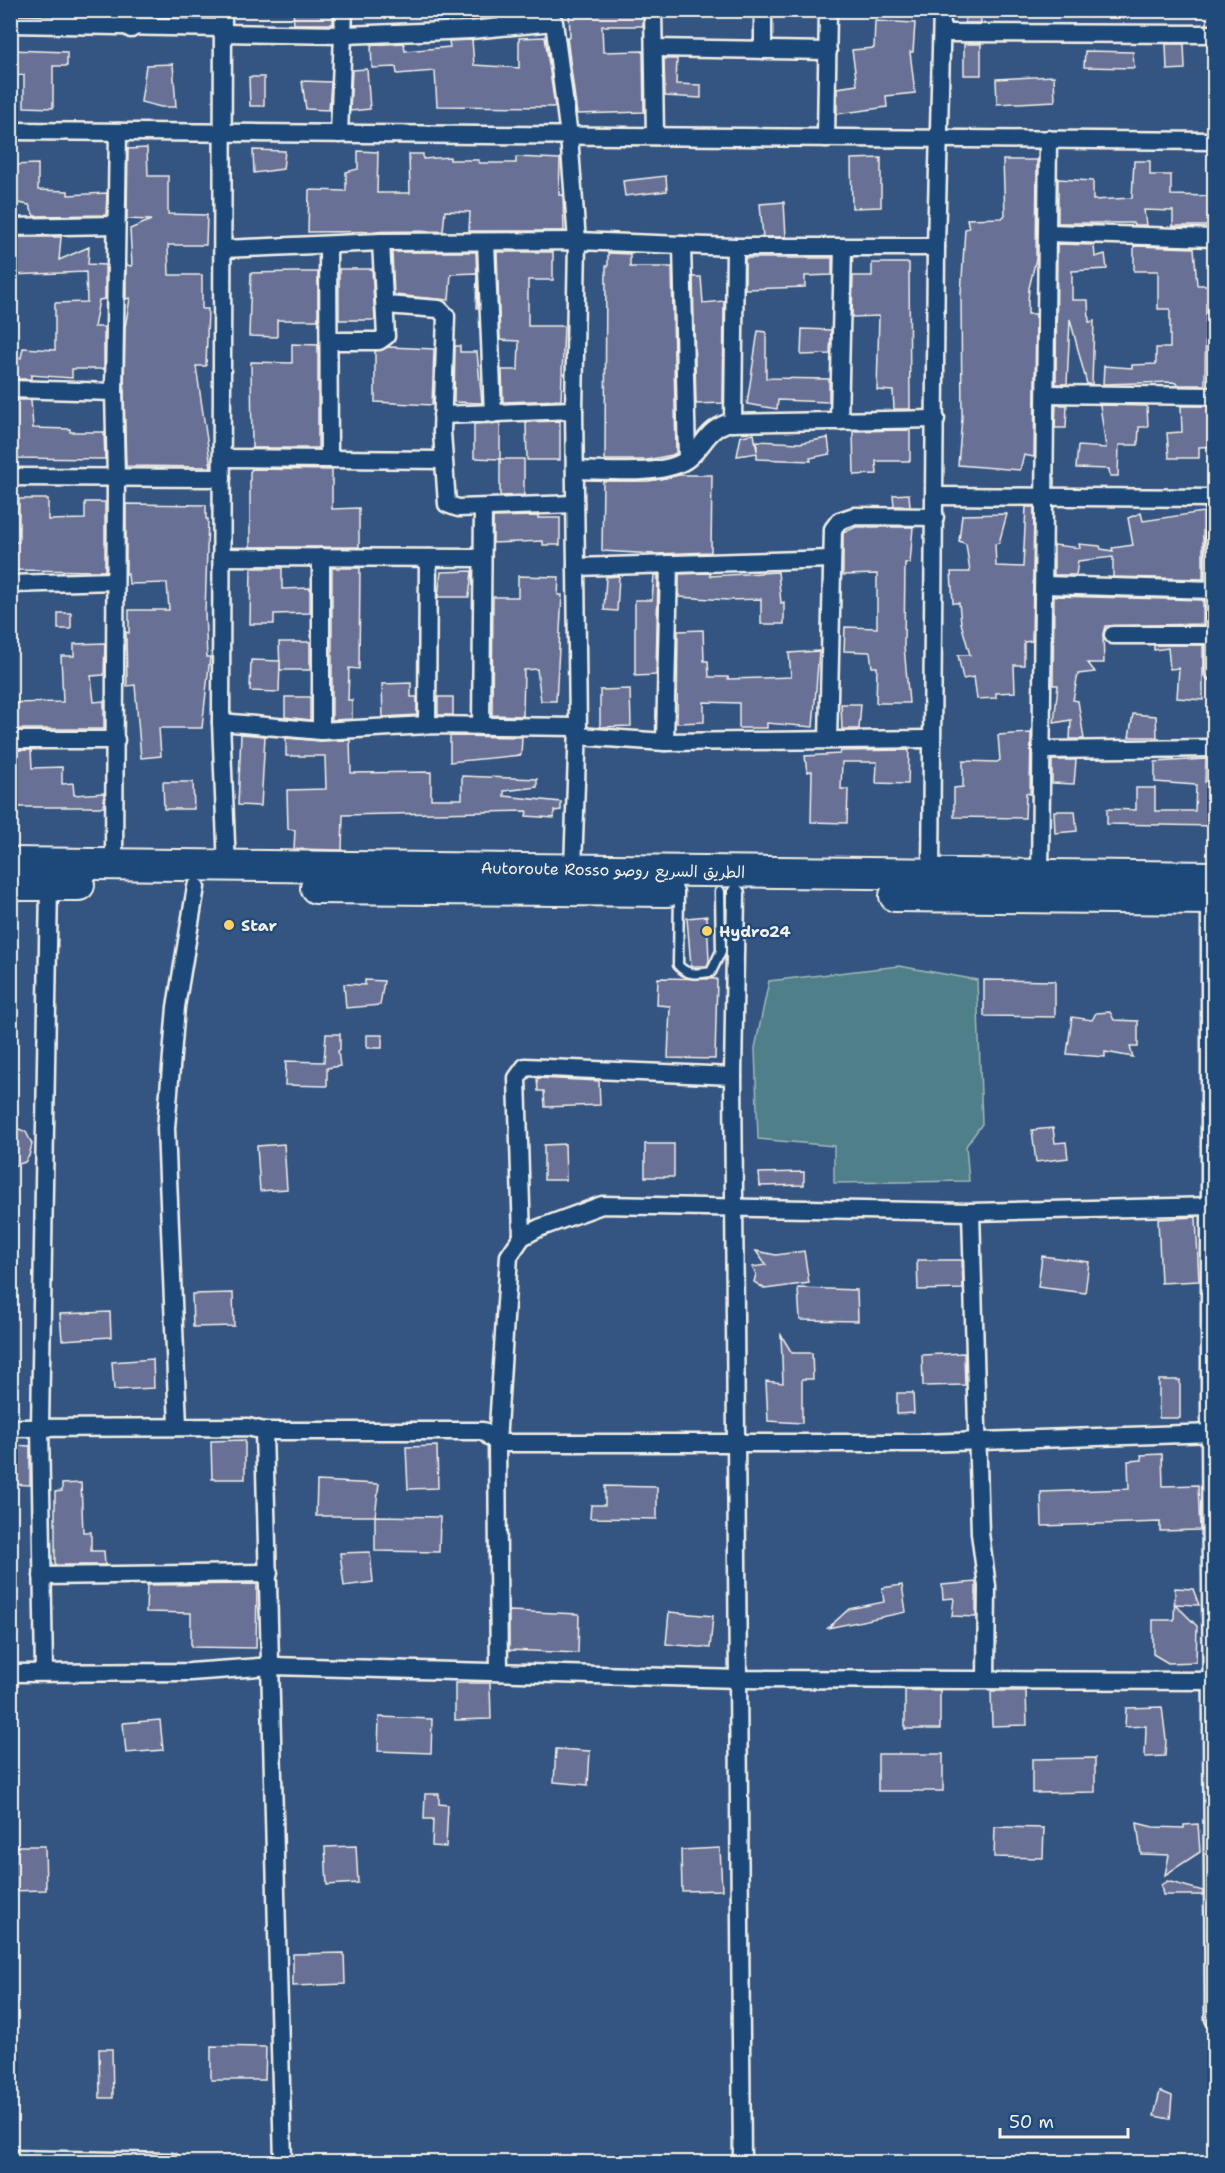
<svg xmlns="http://www.w3.org/2000/svg" width="1225" height="2173" viewBox="0 0 1225 2173" font-family="'Shantell Sans','Playpen Sans Arabic',sans-serif">
	<rect width="100%" height="100%" fill="#345482"/>
	<filter id="ink" filterUnits="userSpaceOnUse"><feTurbulence type="fractalNoise" baseFrequency=".0167" numOctaves="2"/><feDisplacementMap in="SourceGraphic" scale="12" xChannelSelector="R" yChannelSelector="G"/><feConvolveMatrix kernelMatrix="1 2 1 2 8 2 1 2 1" color-interpolation-filters="sRGB"/></filter>
	<g filter="url(#ink)">
		<polygon fill="#507f89" stroke="#a2b8b8" stroke-width="1.5" points="899,966 977,980 982,1124 966,1146 969,1181 834,1183 834,1146 758,1139 755,1048 769,981"/>
		<g fill="#676f95" stroke="#f4f1e8" stroke-width="1.5">
			<polygon points="293,10 333,10 333,24 294,24"/>
			<polygon points="569,10 643,10 643,26 602,26 603,52 643,51 644,112 577,114 567,37 570,37"/>
			<polygon points="965,10 980,10 981,23 965,23"/>
			<polygon points="875,21 915,23 913,52 910,52 915,93 886,96 887,107 837,114 837,88 857,85 852,50 874,48"/>
			<polygon points="545,37 555,107 437,106 435,71 397,74 396,67 372,68 371,45 404,43 405,51 450,47 449,41 472,40 474,65 519,68 519,38"/>
			<rect x="964" y="44" width="17" height="31"/>
			<polygon points="1166,44 1184,44 1185,69 1167,70"/>
			<polygon points="10,50 67,52 67,66 53,66 53,108 24,107 24,75 10,76"/>
			<polygon points="1085,51 1133,52 1134,68 1084,67"/>
			<polygon points="664,59 677,59 676,84 701,85 701,98 665,96"/>
			<polygon points="173,64 176,107 161,107 141,102 146,65"/>
			<polygon points="367,69 370,109 350,111 352,70"/>
			<polygon points="1054,76 1055,101 997,104 996,79"/>
			<polygon points="249,77 264,77 264,106 250,106"/>
			<polygon points="302,81 331,82 329,110 306,109"/>
			<polygon points="147,148 148,176 168,176 168,214 207,215 206,245 168,245 169,275 202,275 202,309 208,309 206,366 196,366 211,467 126,466 124,392 125,328 130,298 126,299 126,265 132,266 130,229 151,220 127,219 128,149"/>
			<polygon points="253,150 285,151 283,169 254,173"/>
			<polygon points="358,151 378,152 377,193 410,193 409,154 423,154 423,159 450,157 450,160 479,160 479,163 516,163 516,157 560,159 559,195 563,195 564,231 469,231 470,212 445,211 443,231 308,232 309,190 346,191 346,172 358,169"/>
			<polygon points="881,158 881,207 852,208 851,159"/>
			<polygon points="1003,160 1037,160 1036,259 1029,288 1028,301 1028,314 1036,314 1034,457 1024,455 1020,470 958,465 962,418 961,295 965,229 969,228 967,219 1002,218 1005,215"/>
			<polygon points="1134,161 1150,161 1150,175 1171,175 1171,195 1212,196 1212,226 1173,226 1173,211 1144,210 1146,225 1134,225 1133,223 1058,223 1058,179 1093,181 1093,200 1132,198"/>
			<polygon points="38,164 38,190 68,191 68,195 107,193 106,215 34,216 29,205 13,202 15,186 10,185 10,165"/>
			<polygon points="666,176 667,191 625,196 623,181"/>
			<polygon points="784,202 786,237 763,237 760,204"/>
			<polygon points="10,237 61,237 59,260 89,247 88,264 105,265 105,299 99,300 94,327 104,327 104,369 72,369 72,378 31,375 31,379 12,379 10,356 21,358 23,348 55,350 55,303 87,302 86,272 10,275"/>
			<polygon points="1057,244 1094,245 1095,257 1105,254 1107,269 1072,271 1072,300 1088,300 1089,322 1094,321 1092,384 1087,384 1070,319 1067,384 1056,384"/>
			<polygon points="1134,246 1194,248 1197,285 1209,285 1210,302 1206,303 1205,385 1180,385 1173,382 1103,384 1104,366 1132,368 1132,365 1156,364 1156,348 1170,348 1170,309 1158,309 1158,271 1134,271"/>
			<polygon points="392,252 476,252 478,308 476,308 477,273 451,274 449,300 394,295"/>
			<polygon points="497,252 553,252 553,280 528,280 528,326 564,326 561,400 503,402 502,370 518,370 519,341 500,340"/>
			<polygon points="608,253 630,254 630,267 672,267 676,453 672,455 647,460 605,460 606,266 608,266"/>
			<polygon points="745,258 832,258 832,275 805,276 805,287 745,289"/>
			<polygon points="872,263 909,263 910,409 894,409 893,391 877,390 879,316 852,317 853,276 872,276"/>
			<polygon points="339,269 372,269 375,320 339,320"/>
			<polygon points="295,272 318,272 318,320 277,320 277,337 249,336 251,273"/>
			<polygon points="693,277 701,277 703,303 724,301 723,403 696,404"/>
			<polygon points="802,329 831,330 830,354 801,355"/>
			<polygon points="758,331 766,332 766,378 829,379 829,402 778,400 777,409 747,404"/>
			<polygon points="292,344 318,345 318,448 252,448 251,362 292,363"/>
			<polygon points="455,346 460,346 460,352 477,352 482,403 454,402"/>
			<polygon points="389,347 434,349 432,405 375,402 375,351"/>
			<polygon points="10,400 31,400 33,428 70,429 70,432 104,432 105,459 10,458"/>
			<polygon points="1056,405 1067,405 1066,428 1055,428"/>
			<polygon points="1100,405 1147,406 1148,427 1139,427 1138,445 1119,445 1118,476 1110,476 1109,469 1076,468 1078,446 1106,448"/>
			<polygon points="1181,406 1215,406 1215,446 1199,447 1199,458 1169,458 1167,433 1182,432"/>
			<polygon points="560,421 560,460 527,460 526,422"/>
			<polygon points="500,423 500,459 474,458 474,424"/>
			<polygon points="910,430 910,461 876,461 877,474 854,475 853,431"/>
			<polygon points="754,434 757,451 757,441 800,443 828,438 830,454 810,458 811,461 757,459 757,453 737,456 741,436"/>
			<polygon points="500,459 524,459 524,495 500,496"/>
			<polygon points="252,469 332,470 332,509 359,508 359,547 250,547 250,472"/>
			<polygon points="680,475 712,475 711,552 655,554 602,551 603,481 649,481"/>
			<polygon points="909,494 910,506 894,506 893,495"/>
			<polygon points="19,499 48,499 48,520 85,519 85,502 105,502 105,571 10,570 10,542 19,542"/>
			<polygon points="126,504 206,505 206,519 208,519 205,613 207,657 210,657 202,728 159,728 161,756 141,758 135,685 127,686 126,632 129,633 129,610 169,610 167,583 129,584 128,574 126,574"/>
			<polygon points="1026,507 1034,507 1032,641 1024,642 1024,665 1014,665 1015,692 996,693 996,698 977,699 974,677 963,679 958,655 970,655 961,623 959,603 953,603 951,572 970,572 966,544 959,541 962,515 1007,514 999,543 995,544 996,566 1023,567"/>
			<polygon points="1203,512 1203,579 1113,577 1113,557 1078,561 1076,575 1054,575 1054,545 1080,548 1079,544 1100,546 1101,549 1113,551 1112,548 1133,545 1128,518 1141,513 1143,521"/>
			<polygon points="538,516 538,518 560,518 560,545 543,545 543,541 493,543 493,517"/>
			<polygon points="856,527 913,527 910,563 905,563 904,646 909,703 876,703 877,667 872,667 870,652 844,651 845,627 877,628 877,574 843,575 843,533"/>
			<polygon points="251,568 282,568 282,589 310,588 310,613 274,614 274,624 250,624"/>
			<polygon points="332,568 360,568 359,669 349,668 348,700 352,700 352,719 332,720"/>
			<polygon points="472,571 469,597 438,597 441,572"/>
			<polygon points="778,572 781,603 784,602 784,624 761,624 761,599 728,600 679,597 679,574 710,573 710,576"/>
			<polygon points="654,575 658,575 656,675 635,676 635,600 652,600"/>
			<polygon points="518,576 559,577 558,595 562,595 556,701 541,701 537,669 524,670 523,716 492,715 493,597 518,597"/>
			<polygon points="619,576 617,611 604,610 606,577"/>
			<polygon points="1054,596 1203,600 1203,624 1105,626 1103,634 1104,663 1088,663 1095,672 1078,674 1073,700 1078,701 1084,739 1070,739 1071,720 1054,723 1058,685 1053,685"/>
			<rect x="58" y="613" width="13" height="16"/>
			<polygon points="703,630 704,661 708,661 709,677 728,677 728,679 791,677 789,653 819,651 813,727 767,723 767,728 739,728 739,703 704,702 704,722 677,723 678,631"/>
			<polygon points="279,642 310,642 310,670 280,670"/>
			<polygon points="105,643 104,675 91,676 94,702 104,701 104,729 10,729 10,703 63,702 61,656 74,656 74,644"/>
			<polygon points="1154,645 1203,645 1203,700 1177,698 1179,668 1170,669 1168,648 1154,650"/>
			<polygon points="251,660 280,661 279,692 250,691"/>
			<polygon points="411,683 411,697 417,697 417,715 383,717 382,684"/>
			<polygon points="630,689 631,726 600,727 600,690"/>
			<polygon points="285,697 310,697 310,720 285,717"/>
			<rect x="438" y="697" width="15" height="18"/>
			<polygon points="841,704 861,704 859,729 842,729"/>
			<polygon points="1133,714 1156,716 1157,737 1129,737"/>
			<polygon points="1031,733 1030,794 1026,793 1025,818 954,817 954,788 963,787 963,761 997,762 1000,760 998,735"/>
			<polygon points="241,734 265,736 261,806 238,805"/>
			<polygon points="450,736 522,737 521,755 450,762"/>
			<polygon points="286,738 320,741 350,740 351,773 431,772 431,799 462,799 462,776 537,779 537,787 504,791 504,796 561,802 561,810 554,811 554,818 526,816 527,811 343,815 342,850 294,849 295,830 288,829 287,790 326,789 325,756 286,756"/>
			<polygon points="10,750 31,750 32,768 62,767 62,784 73,783 74,795 104,793 104,807 10,807"/>
			<polygon points="909,750 908,784 876,783 877,762 842,762 841,789 848,789 847,823 811,822 812,771 807,772 805,756 840,754 841,751"/>
			<polygon points="1206,759 1205,782 1215,783 1215,826 1107,824 1107,809 1136,810 1136,788 1155,788 1155,811 1195,811 1196,785 1155,782 1155,762"/>
			<polygon points="1052,760 1076,760 1074,784 1052,783"/>
			<polygon points="163,782 193,782 194,809 164,809"/>
			<polygon points="1054,811 1075,811 1077,831 1055,833"/>
			<polygon points="707,916 709,961 707,966 691,966 687,918"/>
			<polygon points="658,978 717,979 715,1059 668,1058 670,1006 657,1005"/>
			<polygon points="365,980 384,981 380,1005 346,1008 344,984 365,985"/>
			<polygon points="984,980 1055,981 1055,1017 984,1016"/>
			<polygon points="1110,1012 1114,1020 1138,1021 1138,1047 1130,1047 1133,1057 1105,1052 1105,1057 1067,1054 1072,1017 1092,1020 1096,1013"/>
			<polygon points="326,1034 340,1034 340,1050 338,1051 340,1066 327,1068 327,1086 285,1085 286,1061 324,1062"/>
			<rect x="367" y="1035" width="15" height="13"/>
			<polygon points="537,1078 599,1081 600,1105 545,1107 544,1091 538,1091"/>
			<polygon points="10,1125 26,1132 32,1144 29,1156 25,1162 10,1167"/>
			<polygon points="1053,1128 1055,1143 1066,1142 1068,1158 1036,1162 1032,1130"/>
			<polygon points="284,1144 287,1189 260,1191 257,1146"/>
			<polygon points="565,1144 566,1180 544,1180 544,1145"/>
			<rect x="645" y="1144" width="29" height="33"/>
			<polygon points="804,1172 804,1185 760,1186 759,1173"/>
			<polygon points="1196,1217 1199,1281 1161,1283 1158,1219"/>
			<polygon points="756,1251 776,1255 804,1251 809,1283 765,1289 754,1282 756,1274 752,1267 766,1265"/>
			<polygon points="1042,1256 1089,1262 1085,1293 1038,1287"/>
			<polygon points="917,1260 962,1260 963,1289 918,1290"/>
			<polygon points="798,1288 857,1290 858,1321 800,1320"/>
			<polygon points="233,1293 234,1326 193,1327 192,1294"/>
			<polygon points="110,1312 111,1337 62,1340 60,1314"/>
			<polygon points="781,1335 792,1353 812,1353 813,1379 802,1379 802,1423 768,1421 766,1381 783,1383"/>
			<polygon points="964,1353 965,1385 923,1386 922,1355"/>
			<polygon points="153,1359 154,1388 114,1390 112,1362"/>
			<rect x="1159" y="1380" width="21" height="38"/>
			<polygon points="897,1393 913,1393 914,1413 897,1414"/>
			<polygon points="245,1440 245,1479 212,1479 211,1441"/>
			<polygon points="10,1445 30,1446 30,1485 10,1484"/>
			<polygon points="437,1446 438,1488 408,1489 406,1447"/>
			<polygon points="1162,1454 1163,1486 1198,1485 1200,1530 1160,1531 1160,1522 1042,1526 1041,1492 1129,1489 1128,1461 1142,1460 1141,1455"/>
			<polygon points="317,1481 379,1484 375,1516 316,1516"/>
			<polygon points="81,1483 83,1532 91,1532 91,1551 104,1551 105,1565 55,1565 55,1492 62,1491 62,1484"/>
			<polygon points="605,1486 657,1487 657,1519 590,1518 591,1505 605,1505"/>
			<polygon points="375,1516 440,1517 439,1552 375,1551"/>
			<polygon points="370,1552 373,1582 344,1586 340,1553"/>
			<polygon points="976,1582 976,1617 952,1616 954,1598 943,1599 942,1585"/>
			<polygon points="257,1584 256,1648 191,1647 191,1613 146,1612 147,1585"/>
			<polygon points="902,1585 906,1612 828,1628 849,1609 884,1602 882,1588"/>
			<polygon points="1175,1588 1193,1589 1199,1605 1175,1604 1197,1626 1196,1662 1168,1663 1153,1654 1153,1620 1174,1620"/>
			<polygon points="509,1611 579,1614 578,1653 509,1650"/>
			<polygon points="669,1612 713,1616 710,1648 666,1644"/>
			<polygon points="455,1683 490,1683 491,1719 455,1720"/>
			<rect x="905" y="1690" width="35" height="39"/>
			<polygon points="991,1691 1026,1691 1027,1725 992,1726"/>
			<polygon points="1162,1707 1166,1740 1165,1756 1145,1757 1146,1726 1125,1727 1126,1708"/>
			<polygon points="379,1717 432,1719 431,1753 378,1751"/>
			<polygon points="160,1720 163,1750 126,1753 123,1723"/>
			<polygon points="556,1749 590,1751 588,1785 554,1782"/>
			<rect x="878" y="1754" width="65" height="37"/>
			<polygon points="1095,1758 1095,1792 1032,1793 1032,1759"/>
			<polygon points="425,1794 439,1794 439,1804 448,1805 446,1847 432,1846 433,1819 424,1819"/>
			<polygon points="1137,1823 1153,1827 1184,1828 1184,1825 1198,1824 1200,1852 1165,1875 1169,1855 1141,1854"/>
			<polygon points="995,1827 1044,1828 1043,1858 994,1857"/>
			<polygon points="10,1846 45,1846 46,1890 10,1891"/>
			<polygon points="356,1846 358,1883 327,1885 325,1847"/>
			<polygon points="720,1848 722,1890 682,1891 681,1850"/>
			<polygon points="1167,1881 1203,1891 1203,1895 1163,1895 1161,1885"/>
			<polygon points="344,1953 345,1984 293,1986 293,1954"/>
			<polygon points="211,2046 266,2047 265,2080 211,2080"/>
			<polygon points="99,2049 112,2049 113,2098 100,2098"/>
			<polygon points="1160,2091 1172,2096 1170,2119 1154,2116"/>
		</g>
		<g fill="none" stroke-linecap="round" stroke-linejoin="round">
			<defs>
				<path id="lane" d="M679 892 678 965C687 976 698 974 711 972L721 951 720 892"/>
				<g id="street">
					<polyline points="223,10 221,722 227,867"/>
					<polyline points="653,10 655,136"/>
					<polyline points="763,10 763,50"/>
					<polyline points="10,24 223,28"/>
					<polyline points="506,26 507,10"/>
					<polyline points="131,29 131,10"/>
					<polyline points="223,33 345,35 471,30 554,22 569,136 577,241 574,410 578,727 573,868"/>
					<polyline points="942,33 1214,34"/>
					<polyline points="654,48 828,51"/>
					<polyline points="10,131 1214,141"/>
					<polyline points="339,134 344,10"/>
					<polyline points="826,138 828,10"/>
					<polyline points="10,227 116,225"/>
					<polyline points="1047,233 1214,238"/>
					<polyline points="486,242 493,414"/>
					<polyline points="328,245 329,459"/>
					<polyline points="682,245 687,459"/>
					<polyline points="223,249 381,242 577,241 735,247 936,247"/>
					<polyline points="386,305 439,309 446,316 442,432 447,504 458,508 575,504"/>
					<polyline points="330,341 379,341 386,336 381,242"/>
					<polyline points="10,389 114,392"/>
					<polyline points="1046,394 1214,396"/>
					<polyline points="442,415 574,410"/>
					<polyline points="839,421 843,247"/>
					<polyline points="733,423 735,247"/>
					<polyline points="222,458 443,460"/>
					<path d="M575 470C605 470 661 477 686 460 704 447 705 431 727 423L936 419"/>
					<polyline points="10,477 222,478"/>
					<polyline points="936,496 1214,498"/>
					<polyline points="1214,498 1214,672"/>
					<polyline points="221,557 481,558"/>
					<polyline points="576,567 831,559"/>
					<polyline points="10,584 115,581"/>
					<polyline points="1044,585 1214,590"/>
					<polyline points="1113,635 1214,635"/>
					<polyline points="221,722 321,731 427,725 578,727"/>
					<polyline points="427,725 428,558"/>
					<polyline points="481,726 483,508"/>
					<polyline points="321,731 321,557"/>
					<polyline points="578,736 665,742 930,739"/>
					<polyline points="10,740 116,740"/>
					<polyline points="828,740 833,529 839,521 854,516 935,517"/>
					<polyline points="665,742 669,564"/>
					<polyline points="1041,750 1214,748"/>
					<polyline points="114,865 116,478 114,392 118,132"/>
					<polyline points="931,875 936,247 942,10"/>
					<polyline points="1040,876 1048,139"/>
					<polyline points="736,893 733,1076 742,2162"/>
					<polyline points="1210,899 1210,1433 1214,2019"/>
					<polyline points="971,1212 980,1533 987,1586 986,1679"/>
					<polyline points="522,1237 517,1078 525,1067 733,1076"/>
					<polyline points="178,1426 166,1128 176,1007 196,887"/>
					<polyline points="10,1428 248,1427 264,1431 283,2162"/>
					<polyline points="264,1431 483,1431 497,1443 924,1443 1214,1433"/>
					<polyline points="42,1576 269,1573"/>
					<polyline points="44,1672 40,1427 49,885"/>
					<polyline points="499,1672 497,1443 509,1256 522,1237 539,1228 602,1205 971,1212 1214,1206"/>
					<polyline points="10,1673 190,1672 272,1666 739,1679 1214,1681"/>
					<polyline points="10,2159 172,2162"/>
				</g>
				<g id="highway">
					<polyline points="10,863 1214,877"/>
					<polyline points="10,885 79,885"/>
					<polyline points="316,888 667,891"/>
					<polyline points="895,896 1214,899"/>
				</g>
			</defs>
			<use href="#lane" stroke="#f4f1e8" stroke-width="13"/>
			<use href="#street" stroke="#f4f1e8" stroke-width="21"/>
			<use href="#highway" stroke="#f4f1e8" stroke-width="34"/>
			<use href="#lane" stroke="#1f4a7a" stroke-width="8"/>
			<use href="#street" stroke="#1f4a7a" stroke-width="16"/>
			<use href="#highway" stroke="#1f4a7a" stroke-width="30"/>
		</g>
	</g>
	<g fill="#ffd166" stroke="#1f4a7a" stroke-width="2">
		<circle cx="229" cy="925" r="6"/>
		<circle cx="707" cy="931" r="6"/>
	</g>
	<g text-anchor="middle" dominant-baseline="central" stroke-width="4.5" stroke-linejoin="round" paint-order="stroke">
		<g font-size="16" fill="#f4f1e8" stroke="#1f4a7a">
			<text transform="translate(613 870) rotate(1)">Autoroute Rosso الطريق السريع روصو</text>
		</g>
		<g font-size="16" font-weight="bold" fill="#f4f1e8" stroke="#1f4a7a" text-anchor="start">
			<text x="241" y="925">Star</text>
			<text x="719" y="931">Hydro24</text>
		</g>
	</g>
	<rect width="1225" height="2173" fill="none" stroke="#1f4a7a" stroke-width="36"/>
	<rect x="18" y="18" width="1189" height="2137" fill="none" stroke="#f4f1e8" stroke-width="2" filter="url(#ink)"/>
	<path d="M1000 2128v9h128v-9" fill="none" stroke="#f4f1e8" stroke-width="3"/>
	<text x="1009" y="2128" font-size="18" fill="#f4f1e8" stroke="#1f4a7a" stroke-width="4.5" paint-order="stroke">50 m</text>
</svg>
